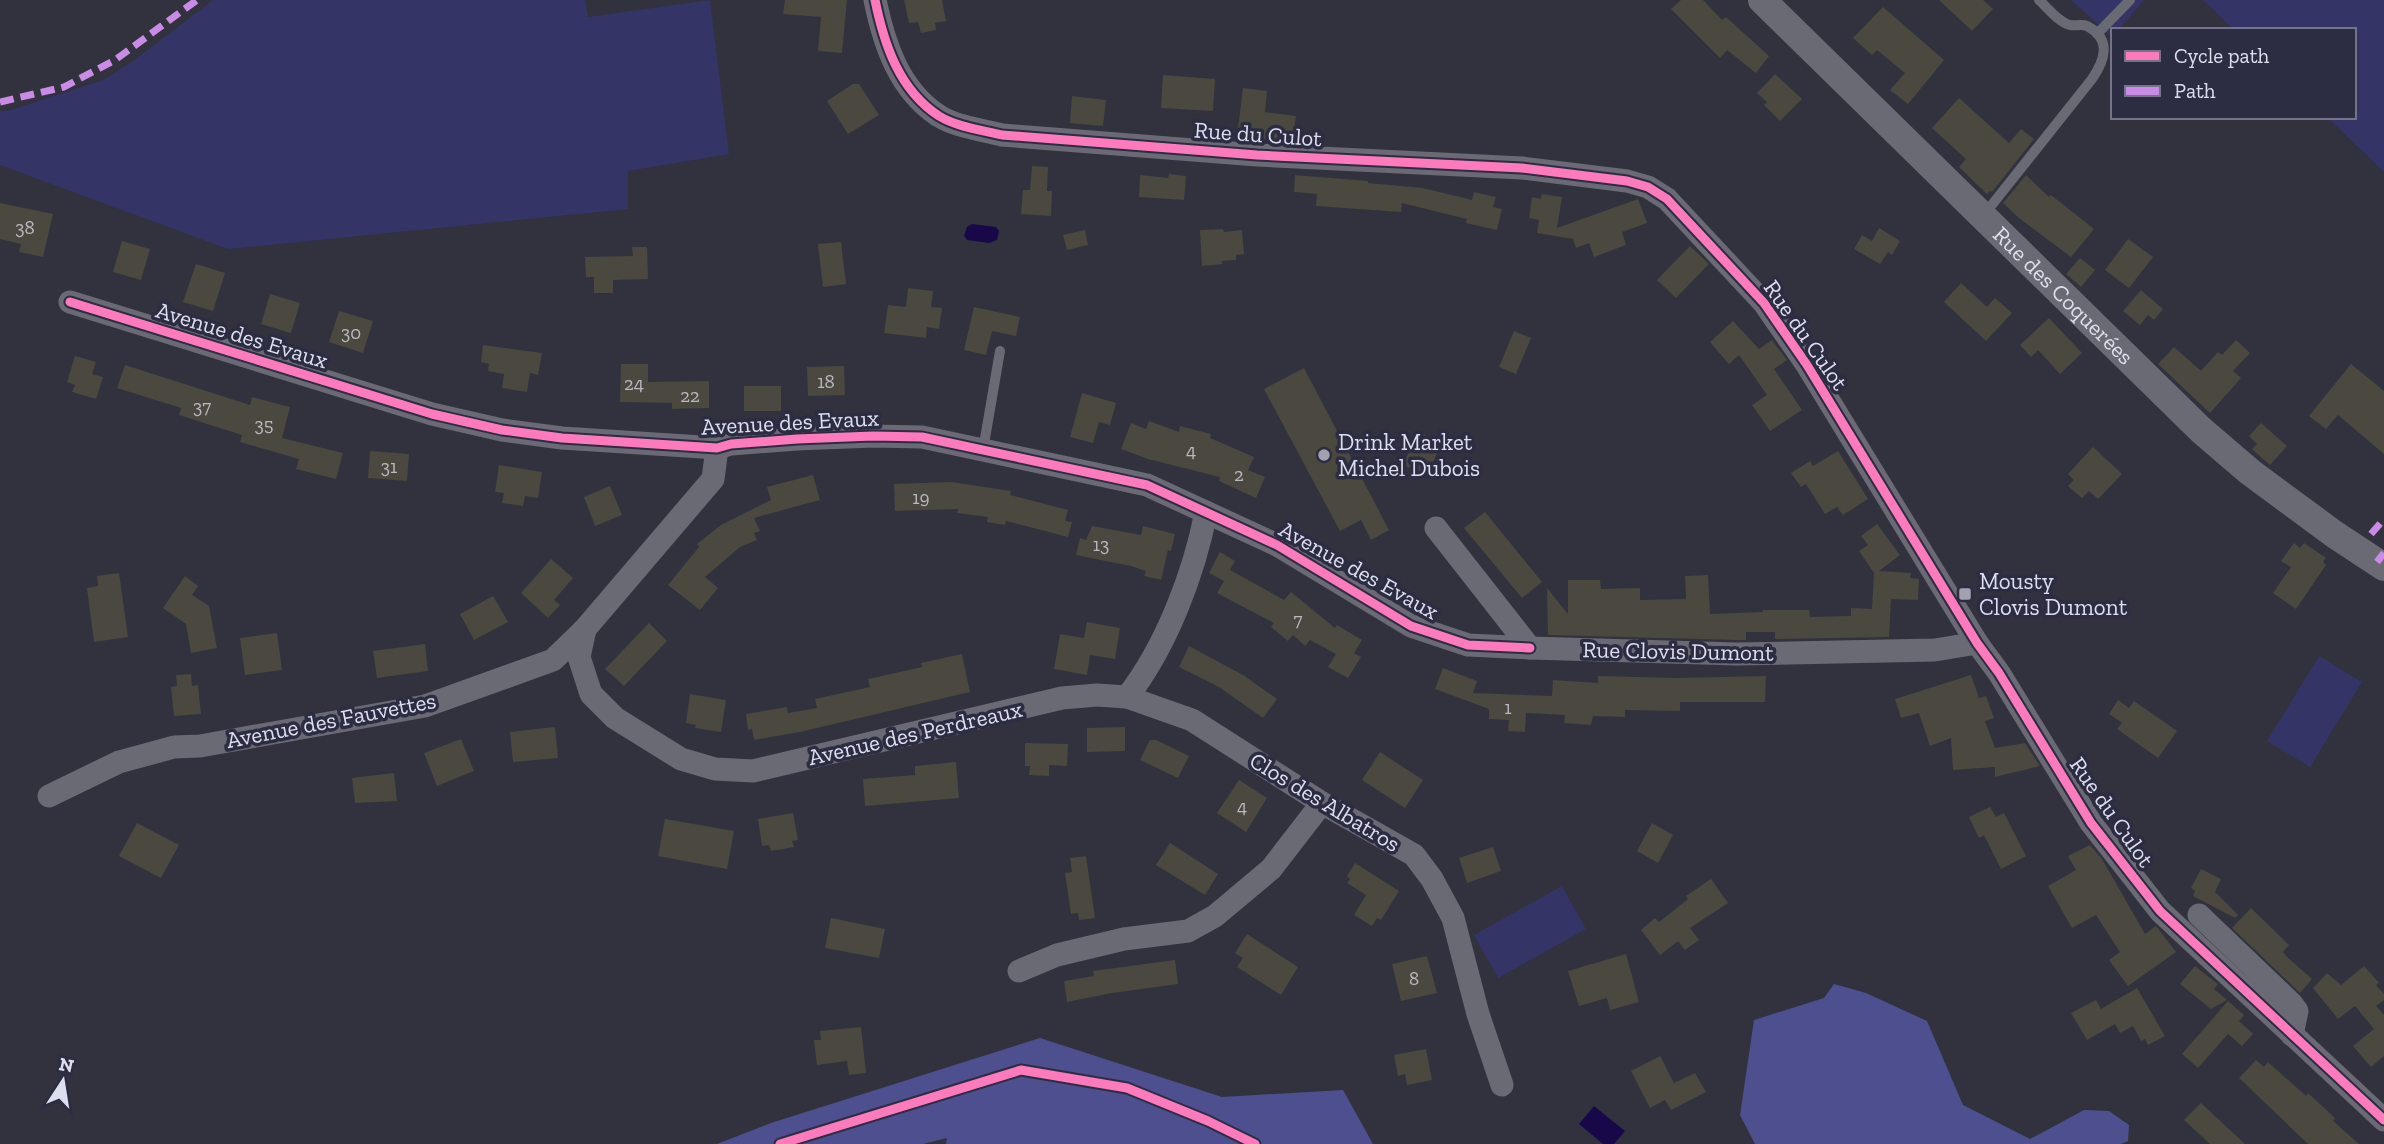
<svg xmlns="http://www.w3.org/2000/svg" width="2384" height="1144" viewBox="0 0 2384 1144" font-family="'Zilla Slab',serif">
	<rect width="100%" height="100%" fill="#31323e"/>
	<g fill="#343466">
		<polygon points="213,0 585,0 588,17 710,0 729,154 628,171 628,209 228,249 0,165 0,111 11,110 103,80 129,64"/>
		<polygon points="2071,0 2144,0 2118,30 2113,30 2112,37"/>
		<polygon points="2203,0 2384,0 2384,172 2327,117 2354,117 2354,30 2234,30"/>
		<polygon points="2319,656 2362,682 2310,767 2267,741"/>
		<polygon points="1562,886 1586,929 1498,978 1474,935"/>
	</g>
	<g fill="#4e4f8f">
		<polygon points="1834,984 1866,993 1927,1021 1963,1105 2030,1139 2084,1110 2109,1111 2129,1125 2128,1141 2121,1144 1755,1144 1740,1115 1754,1020 1824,998"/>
		<polygon points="1040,1038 1222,1097 1343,1090 1373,1144 946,1144 947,1138 923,1144 717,1144 771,1123"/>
	</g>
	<g fill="#180849">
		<polygon points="972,224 996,227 999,231 997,240 989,243 967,240 964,236 967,227"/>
		<polygon points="1594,1106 1625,1131 1614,1144 1603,1144 1579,1124"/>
	</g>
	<g fill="#4a483f">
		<polygon points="785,0 847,0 842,53 818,51 821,17 783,14"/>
		<polygon points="904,0 942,0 946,21 935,23 936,30 921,33 918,22 909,23"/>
		<polygon points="1681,0 1703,0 1722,20 1726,17 1769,56 1756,73 1727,50 1720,58 1671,9"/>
		<polygon points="1939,0 1983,0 1993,9 1972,31"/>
		<polygon points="1883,7 1944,60 1908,104 1890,90 1905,73 1877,50 1872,55 1853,38"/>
		<polygon points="1775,74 1802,99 1780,121 1764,105 1767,102 1757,93"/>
		<polygon points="1163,75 1215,79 1213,111 1161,108"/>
		<polygon points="853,84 859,84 879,115 848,134 827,101"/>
		<polygon points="1243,88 1267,91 1265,112 1296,116 1292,143 1237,136"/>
		<polygon points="1072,96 1106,100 1103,126 1070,123"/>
		<polygon points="1959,98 2009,143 2021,129 2034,139 1992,192 1990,191 1987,194 1959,167 1966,159 1932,128"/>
		<polygon points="1032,166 1048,167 1047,191 1052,191 1051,216 1021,214 1023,190 1030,190"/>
		<polygon points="1169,174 1186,176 1184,200 1139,197 1140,175 1168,178"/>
		<polygon points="1295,175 1368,181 1368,183 1423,188 1472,200 1474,192 1496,197 1493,207 1502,209 1497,230 1466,223 1467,219 1402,203 1401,212 1316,206 1317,194 1294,192"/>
		<polygon points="2026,175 2049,197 2051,195 2094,229 2071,257 2019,218 2003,203"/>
		<polygon points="1542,194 1562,197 1557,228 1638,199 1647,223 1622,232 1626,245 1594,257 1589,243 1576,248 1573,239 1537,233 1539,220 1529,218 1532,197 1541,199"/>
		<polygon points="0,203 53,214 43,257 19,252 21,244 0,239"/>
		<polygon points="1879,228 1900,241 1892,255 1888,252 1880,264 1854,249 1862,235 1872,241"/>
		<polygon points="1223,229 1224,232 1242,230 1244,254 1236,255 1236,260 1222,261 1222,264 1202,266 1200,230"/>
		<polygon points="1085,230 1088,245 1067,250 1063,235"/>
		<polygon points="2128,239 2153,257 2129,288 2105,270"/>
		<polygon points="122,241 150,249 141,280 113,272"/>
		<polygon points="841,242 846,284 823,287 818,244"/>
		<polygon points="1690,246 1709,264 1676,298 1657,280"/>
		<polygon points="632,247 647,247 648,279 613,280 613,293 594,293 594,277 586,277 585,257 633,256"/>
		<polygon points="2080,258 2095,270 2081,287 2066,274"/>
		<polygon points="196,264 225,273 213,311 183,302"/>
		<polygon points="1961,283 1987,307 1995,298 2012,313 1986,341 1944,302"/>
		<polygon points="908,288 933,291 931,307 942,308 939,329 927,327 926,338 884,333 888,305 906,307"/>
		<polygon points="2141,290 2163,309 2154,320 2148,315 2140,325 2123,311"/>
		<polygon points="270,294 300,303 291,333 261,324"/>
		<polygon points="974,307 1020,317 1016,336 992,331 986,355 964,350"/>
		<polygon points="339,311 373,321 363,353 329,342"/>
		<polygon points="2049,318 2082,353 2060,374 2038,350 2031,357 2020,345"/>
		<polygon points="1733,321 1759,349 1772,340 1787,360 1774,369 1802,410 1770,431 1752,405 1767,395 1739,355 1729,364 1710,342"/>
		<polygon points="1514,331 1531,338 1516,374 1499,367"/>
		<polygon points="2236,340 2250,353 2233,371 2241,378 2210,413 2158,364 2174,347 2201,371 2218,352 2222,355"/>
		<polygon points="483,345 542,353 538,375 530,373 527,392 502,388 504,374 488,371 489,364 481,362"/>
		<polygon points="75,356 96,362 92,374 103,377 96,399 72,392 75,385 67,382"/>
		<polygon points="621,364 648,364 648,382 709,381 709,408 672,409 672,403 620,402"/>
		<polygon points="2351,364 2384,391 2384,454 2338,415 2326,429 2309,416"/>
		<polygon points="125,365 250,405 252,397 290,407 282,438 343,453 336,479 296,469 299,459 240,442 242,435 179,415 181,408 117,388"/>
		<polygon points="844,366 845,395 808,396 807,367"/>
		<polygon points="1304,368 1389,530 1371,540 1361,520 1340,531 1264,389"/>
		<rect x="744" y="386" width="37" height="25"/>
		<polygon points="1082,393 1116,403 1110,425 1099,422 1093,443 1070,437"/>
		<polygon points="1149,421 1179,432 1180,426 1211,434 1210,438 1254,457 1248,470 1265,477 1256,498 1219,481 1220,477 1148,459 1121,449 1131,423 1146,429"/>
		<polygon points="2261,423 2287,446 2270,465 2252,449 2257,444 2249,436"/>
		<polygon points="1418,432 1442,442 1427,475 1403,465"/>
		<polygon points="2093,447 2122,474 2098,499 2089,491 2082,498 2068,486 2074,480 2068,474"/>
		<polygon points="370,451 409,454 407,481 368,478"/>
		<polygon points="1838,451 1868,499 1843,515 1837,507 1825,514 1806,484 1801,487 1791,473 1810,461 1813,466"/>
		<polygon points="499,465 542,472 538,498 525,496 523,506 502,503 504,493 495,492"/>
		<polygon points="813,475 820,500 754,518 760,531 754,533 757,540 740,547 705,577 718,588 700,610 668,585 699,547 697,544 721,525 771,500 767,487"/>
		<polygon points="951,482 1011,491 1010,495 1068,510 1065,521 1072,522 1068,537 1006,521 1005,525 987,522 988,517 957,513 958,509 895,511 894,484"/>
		<polygon points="610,486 622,515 595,526 584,497"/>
		<polygon points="1485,512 1542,582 1522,598 1464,528"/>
		<polygon points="1877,524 1900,555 1879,571 1911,573 1910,578 1919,579 1918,600 1891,599 1889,637 1775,639 1775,632 1746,632 1746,640 1737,640 1548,635 1547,588 1568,614 1568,580 1600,580 1601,589 1640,588 1640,600 1686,599 1685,576 1708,575 1710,614 1763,612 1763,610 1809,610 1810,617 1851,616 1851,608 1872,609 1874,573 1859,551 1868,545 1861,536"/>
		<polygon points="1092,526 1141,535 1143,526 1175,534 1171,551 1168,550 1161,580 1144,576 1146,571 1131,566 1076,555 1080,538 1086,540"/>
		<polygon points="2294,543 2300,548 2304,543 2326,558 2323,562 2326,565 2296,609 2273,593 2291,567 2281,561"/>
		<polygon points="1220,552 1235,561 1230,570 1284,600 1291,592 1335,628 1337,625 1362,640 1354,653 1361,657 1348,678 1328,667 1336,654 1310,640 1305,646 1293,635 1288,641 1271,627 1274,623 1217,593 1224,581 1209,573"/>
		<polygon points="551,559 573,578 554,600 560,605 548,618 521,593"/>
		<polygon points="119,573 128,637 94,642 87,588 98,586 97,576"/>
		<polygon points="185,576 198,586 192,595 209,606 217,648 191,653 186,624 163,608"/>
		<polygon points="493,596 508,622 474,640 460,614"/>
		<polygon points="1087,622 1120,628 1115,659 1090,655 1087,675 1054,669 1060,634 1084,638"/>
		<polygon points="649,623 667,641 624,686 605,669"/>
		<polygon points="277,633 282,670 245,675 240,638"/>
		<polygon points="425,644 428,671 377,678 373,651"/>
		<polygon points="1189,646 1243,675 1277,699 1263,718 1219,687 1179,667"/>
		<polygon points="962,654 970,692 800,732 754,740 752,729 748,730 746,714 787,707 788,713 817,708 815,699 870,687 868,679 922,667 921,663"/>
		<polygon points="1443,668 1477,681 1473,693 1552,696 1553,680 1598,683 1598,676 1678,678 1766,676 1765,702 1680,702 1680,711 1625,710 1625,717 1593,716 1591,725 1564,723 1565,715 1526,713 1525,732 1508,731 1509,720 1489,719 1489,709 1435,689"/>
		<polygon points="191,674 192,686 198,685 201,714 174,716 171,687 177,686 176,675"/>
		<polygon points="1971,675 1979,698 1986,696 1994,718 1985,721 1995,748 2025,743 2040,766 1995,777 1995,767 1953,770 1951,738 1930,746 1919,713 1901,718 1895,699"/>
		<polygon points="690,694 726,700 721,732 695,728 696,725 686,723"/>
		<polygon points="2118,700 2129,708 2134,701 2177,731 2158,758 2117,729 2122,723 2109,714"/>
		<polygon points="555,727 558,758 513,762 510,732"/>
		<polygon points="1125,727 1125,751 1087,752 1087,728"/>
		<polygon points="461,739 474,771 437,786 424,753"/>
		<polygon points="1150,740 1156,740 1189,756 1178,778 1140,760"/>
		<polygon points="1025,743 1068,744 1067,766 1049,765 1049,776 1029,775 1030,766 1025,766"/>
		<polygon points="1380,752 1423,780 1405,808 1362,780"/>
		<polygon points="956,762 959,798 865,806 863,779 915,775 915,766"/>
		<polygon points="394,773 397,801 355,803 352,778"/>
		<polygon points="1239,780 1267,798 1246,832 1217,813"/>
		<polygon points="1990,807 1996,817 2004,813 2026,856 2001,869 1984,835 1979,838 1969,817"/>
		<polygon points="793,813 798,840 792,841 794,847 771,851 769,845 762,846 758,819"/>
		<polygon points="665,819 734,831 727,869 658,856"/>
		<polygon points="137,823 179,845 161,878 119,856"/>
		<polygon points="1652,823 1673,835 1658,863 1637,851"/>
		<polygon points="1170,843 1218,874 1205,895 1156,865"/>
		<polygon points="2090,845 2102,859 2145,934 2156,926 2176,952 2128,986 2109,960 2120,952 2096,915 2072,928 2048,886 2076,870 2068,856"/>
		<polygon points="1493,847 1501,871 1467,883 1459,858"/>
		<polygon points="1086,856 1095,918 1079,920 1078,913 1071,914 1065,873 1072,872 1070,858"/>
		<polygon points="1355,863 1399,891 1381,920 1377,918 1372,926 1354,915 1366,895 1347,883 1350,879 1347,876"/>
		<polygon points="2201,869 2221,879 2215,892 2238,915 2235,918 2193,896 2195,891 2191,888"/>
		<polygon points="1711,879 1728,903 1690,928 1699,940 1685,950 1678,941 1660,955 1641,930 1655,918 1659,922 1688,899 1686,896"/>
		<polygon points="2251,908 2289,945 2283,952 2286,956 2312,979 2300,993 2232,928"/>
		<polygon points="831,918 885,929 879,958 825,948"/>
		<polygon points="1247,934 1298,967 1281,995 1237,967 1243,958 1235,953"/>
		<polygon points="1626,954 1639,1002 1610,1010 1607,998 1579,1006 1568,971"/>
		<polygon points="1427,956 1437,993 1401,1001 1392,964"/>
		<polygon points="1175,960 1178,984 1112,993 1067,1002 1064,981 1094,976 1093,971"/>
		<polygon points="2195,966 2218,984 2214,989 2227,1000 2211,1009 2180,984"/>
		<polygon points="2364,966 2379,983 2376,985 2384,994 2384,1000 2376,1006 2384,1015 2384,1056 2371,1067 2353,1046 2374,1029 2355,1006 2338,1019 2313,988 2327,973 2341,985"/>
		<polygon points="2137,988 2165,1036 2148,1045 2145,1039 2141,1041 2133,1026 2120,1033 2115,1024 2087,1040 2071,1013 2096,1000 2101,1009"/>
		<polygon points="2228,1001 2244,1015 2239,1021 2253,1034 2242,1046 2228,1034 2198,1068 2182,1054"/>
		<polygon points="861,1027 866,1073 849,1075 847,1061 817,1065 814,1040 821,1040 820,1031"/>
		<polygon points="1426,1049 1432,1080 1407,1085 1405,1074 1398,1076 1394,1055"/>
		<polygon points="1660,1056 1674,1083 1695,1073 1706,1092 1671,1110 1665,1100 1650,1108 1631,1071"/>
		<polygon points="2256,1060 2264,1067 2268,1062 2306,1096 2308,1093 2335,1118 2333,1121 2359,1144 2308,1144 2239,1078"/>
		<polygon points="2201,1103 2245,1144 2210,1144 2184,1120"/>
	</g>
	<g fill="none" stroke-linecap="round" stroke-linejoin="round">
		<g stroke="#696a74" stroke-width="10">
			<polyline points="2097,34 2130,0"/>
			<path d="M1983 216 2092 79C2105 60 2112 39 2087 26 2082 24 2076 26 2070 25 2058 22 2048 8 2039 0"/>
			<polyline points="983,450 1000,351"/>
		</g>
		<g stroke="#696a74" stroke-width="23">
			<path d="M875 0C884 44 899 90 939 116 957 127 982 130 1002 135L1257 155 1522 168 1627 181 1648 187 1667 199 1764 303 1807 365 1977 643 1999 673 2091 823 2160 911 2384 1120"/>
			<polyline points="70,302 432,414 502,430 562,438 717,448 731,444 797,439 873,436 922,437 1147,485 1277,545 1411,626 1468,645 1530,648"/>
			<polyline points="1436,528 1530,648 1737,654 1935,650 1977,643"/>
			<path d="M585 629 579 657 591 694 615 718 681 759 715 769 753 771 1062 698 1097 695 1127 697C1166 647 1194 574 1206 512"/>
			<polyline points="1127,697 1192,720 1322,803 1414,855 1432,879 1453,918 1478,1014 1502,1085"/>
			<polyline points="49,796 119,762 174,747 200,746 425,706 553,660 585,629 713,479 717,448"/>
			<polyline points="2199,915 2291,1003 2297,1011 2292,1035"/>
			<polyline points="1019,971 1057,955 1124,939 1188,931 1215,916 1271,869 1322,803"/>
		</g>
		<path stroke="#696a74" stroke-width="28" id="s1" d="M1762 0 2201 430 2250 472 2334 534 2384 567"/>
		<g stroke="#ca8be6" stroke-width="7" stroke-dasharray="14 7" stroke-linecap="butt">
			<polyline points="0,102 64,87 115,60 197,0"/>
			<polyline points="2371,534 2384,519"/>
			<polyline points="2377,562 2384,553"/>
		</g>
		<defs>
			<g id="cycleway">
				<path d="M875 0C884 44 899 90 939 116 957 127 982 130 1002 135L1257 155 1522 168 1627 181 1648 187 1667 199 1764 303 1807 365 1977 643 1999 673 2091 823 2160 911 2384 1120"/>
				<polyline points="70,302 432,414 502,430 562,438 717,448 731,444 797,439 873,436 922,437 1147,485 1277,545 1411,626 1468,645 1530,648"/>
				<polyline points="780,1144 1021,1070 1127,1088 1208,1121 1255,1144"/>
			</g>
		</defs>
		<use href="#cycleway" stroke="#2c2d43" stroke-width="13"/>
		<use href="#cycleway" stroke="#fd7abc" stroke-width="9"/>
	</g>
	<g fill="#a1a2b0" stroke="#2c2d43" stroke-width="2.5">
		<circle cx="1324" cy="455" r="7"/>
		<rect x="1958" y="587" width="14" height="14" rx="3.5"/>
	</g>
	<g text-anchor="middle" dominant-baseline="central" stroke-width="7" stroke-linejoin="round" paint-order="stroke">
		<g font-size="19" fill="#b9b9c2">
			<text x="25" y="227">38</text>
			<text x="351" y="332">30</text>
			<text x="826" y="381">18</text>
			<text x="634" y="383">24</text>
			<text x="690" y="395">22</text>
			<text x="202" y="406">37</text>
			<text x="264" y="424">35</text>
			<text x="1191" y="450">4</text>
			<text x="389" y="466">31</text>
			<text x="1239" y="474">2</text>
			<text x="921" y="497">19</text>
			<text x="1101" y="544">13</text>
			<text x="1298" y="619">7</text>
			<text x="1508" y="707">1</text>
			<text x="1242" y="806">4</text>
			<text x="1414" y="978">8</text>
		</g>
		<g font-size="23" fill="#dedfee" stroke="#2c2d43">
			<text transform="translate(1258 134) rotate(4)">Rue du Culot</text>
			<text stroke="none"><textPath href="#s1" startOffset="422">Rue des Coquerées</textPath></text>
			<text transform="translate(242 335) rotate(17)">Avenue des Evaux</text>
			<text transform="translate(1806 335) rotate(55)">Rue du Culot</text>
			<text transform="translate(790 422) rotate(-3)">Avenue des Evaux</text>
			<text transform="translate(1359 570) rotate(29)">Avenue des Evaux</text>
			<text transform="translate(1678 651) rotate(1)">Rue Clovis Dumont</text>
			<text transform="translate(331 720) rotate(-11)">Avenue des Fauvettes</text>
			<text transform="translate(915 733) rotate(-13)">Avenue des Perdreaux</text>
			<text transform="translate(1325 802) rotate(31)">Clos des Albatros</text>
			<text transform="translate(2112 812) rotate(55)">Rue du Culot</text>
		</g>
		<g font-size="23" fill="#dedfee" stroke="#2c2d43" text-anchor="start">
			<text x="1338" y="442">Drink Market<tspan x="1338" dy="26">Michel Dubois</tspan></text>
			<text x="1979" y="581">Mousty<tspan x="1979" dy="26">Clovis Dumont</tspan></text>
		</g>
	</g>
	<rect x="2111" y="28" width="245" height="91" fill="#2c2d43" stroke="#737487" stroke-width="2"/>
	<rect x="2125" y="51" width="35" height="10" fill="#fd7abc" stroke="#737487" stroke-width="2"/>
	<text x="2174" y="63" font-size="21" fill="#dedfee">Cycle path</text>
	<rect x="2125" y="86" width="35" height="10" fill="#ca8be6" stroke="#737487" stroke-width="2"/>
	<text x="2174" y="98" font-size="21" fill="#dedfee">Path</text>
	<g transform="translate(63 1081) rotate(12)" stroke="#2c2d43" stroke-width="5" paint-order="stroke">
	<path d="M0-5L12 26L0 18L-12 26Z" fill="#dedfee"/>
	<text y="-10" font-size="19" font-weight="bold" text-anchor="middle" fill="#dedfee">N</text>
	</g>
</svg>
